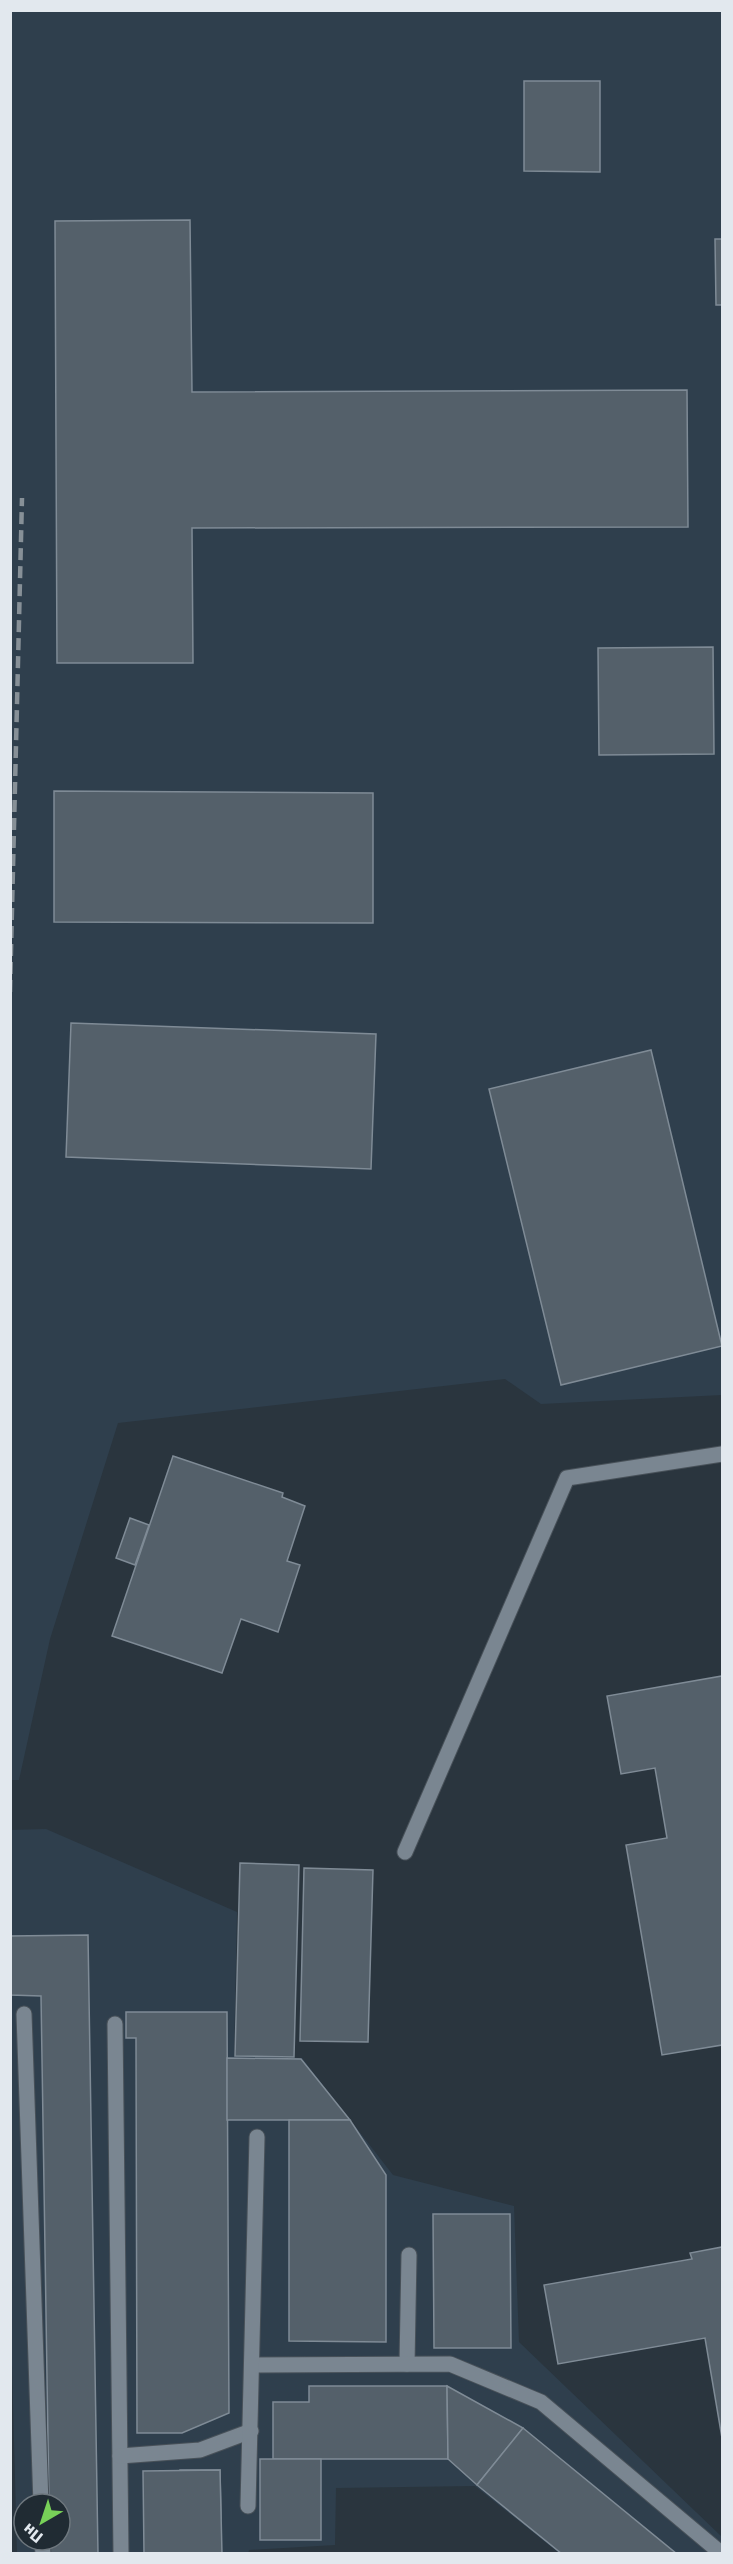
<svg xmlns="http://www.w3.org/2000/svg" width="733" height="2564" viewBox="0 0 733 2564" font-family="'Fira Sans',sans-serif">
	<rect width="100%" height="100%" fill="#2a353e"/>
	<g fill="#2f3f4d" fill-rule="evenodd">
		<polygon points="10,11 722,11 722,1395 541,1404 505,1379 118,1423 50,1639 19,1780 11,1780"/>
		<path d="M46 1829 237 1912 234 2056 302 2058 393 2175 514 2206 519 2342 722 2537V2553H559L475 2486 336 2488 335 2545 249 2550 248 2554 17 2553 10 2291V1830ZM24 2504H60V2540H24Z"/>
	</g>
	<g fill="#54606a" stroke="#7f8b96" stroke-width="1.5">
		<polygon points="524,81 600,81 600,172 524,171"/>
		<polygon points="190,220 192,392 687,390 688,527 192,528 193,663 57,663 55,221"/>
		<polygon points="715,239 722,239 722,305 716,305"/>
		<polygon points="713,647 714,754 599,755 598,648"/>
		<polygon points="54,791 373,793 373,923 54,922"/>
		<polygon points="71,1023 376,1034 371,1169 66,1157"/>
		<polygon points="651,1050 722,1346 561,1385 489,1089"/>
		<polygon points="173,1456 283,1493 282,1497 305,1506 287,1561 300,1565 278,1632 241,1619 222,1673 112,1636"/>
		<polygon points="130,1518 149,1525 135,1565 116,1558"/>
		<polygon points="722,1676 722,2045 662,2055 626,1845 667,1838 655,1768 621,1774 607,1696"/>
		<polygon points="240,1863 299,1865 294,2057 235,2056"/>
		<polygon points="304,1868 373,1870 368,2042 300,2041"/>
		<polygon points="88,1935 98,2554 50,2554 50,2540 60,2540 60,2504 49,2504 41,1996 10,1995 10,1936"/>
		<polygon points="126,2012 227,2012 229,2413 182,2433 137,2433 136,2038 126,2038"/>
		<polygon points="227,2058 301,2059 350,2120 227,2120"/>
		<polygon points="289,2120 350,2120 386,2175 386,2342 289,2341"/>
		<polygon points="433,2214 510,2214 511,2348 434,2348"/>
		<polygon points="722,2247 722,2438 705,2338 558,2364 544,2285 692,2259 690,2253"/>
		<polygon points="309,2386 447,2386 448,2459 273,2459 273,2402 309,2402"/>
		<polygon points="447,2386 523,2428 477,2485 448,2459"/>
		<polygon points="523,2428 677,2554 562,2554 477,2485"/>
		<rect x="260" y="2459" width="61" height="81"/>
		<polygon points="180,2470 220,2470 221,2519 181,2520"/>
		<polygon points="220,2470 222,2554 144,2554 143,2471"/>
	</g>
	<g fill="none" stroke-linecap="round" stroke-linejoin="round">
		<defs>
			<g id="lane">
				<polyline points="405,1852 567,1478 722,1454"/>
				<polyline points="24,2014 41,2504"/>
				<polyline points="115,2024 121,2554"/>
				<polyline points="407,2364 409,2255"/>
				<polyline points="252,2365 450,2364 541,2402 722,2554"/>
				<polyline points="120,2456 200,2450 251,2431"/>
				<polyline points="248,2506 257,2137"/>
				<polyline points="42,2540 43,2554"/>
			</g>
		</defs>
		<use href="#lane" stroke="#485159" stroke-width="17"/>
		<use href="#lane" stroke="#7a8691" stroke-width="15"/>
		<polyline stroke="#879097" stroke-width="4.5" stroke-dasharray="12 6" stroke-linecap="butt" points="10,992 22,498"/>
	</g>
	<rect width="733" height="2564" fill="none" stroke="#e2e8ee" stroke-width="24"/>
	<g transform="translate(42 2522) rotate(219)"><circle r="28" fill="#202b33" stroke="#6e777e" stroke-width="1.5"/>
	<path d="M0-4.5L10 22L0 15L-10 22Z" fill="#78d158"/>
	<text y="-9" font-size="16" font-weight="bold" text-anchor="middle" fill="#e2e8ee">Пн</text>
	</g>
</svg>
